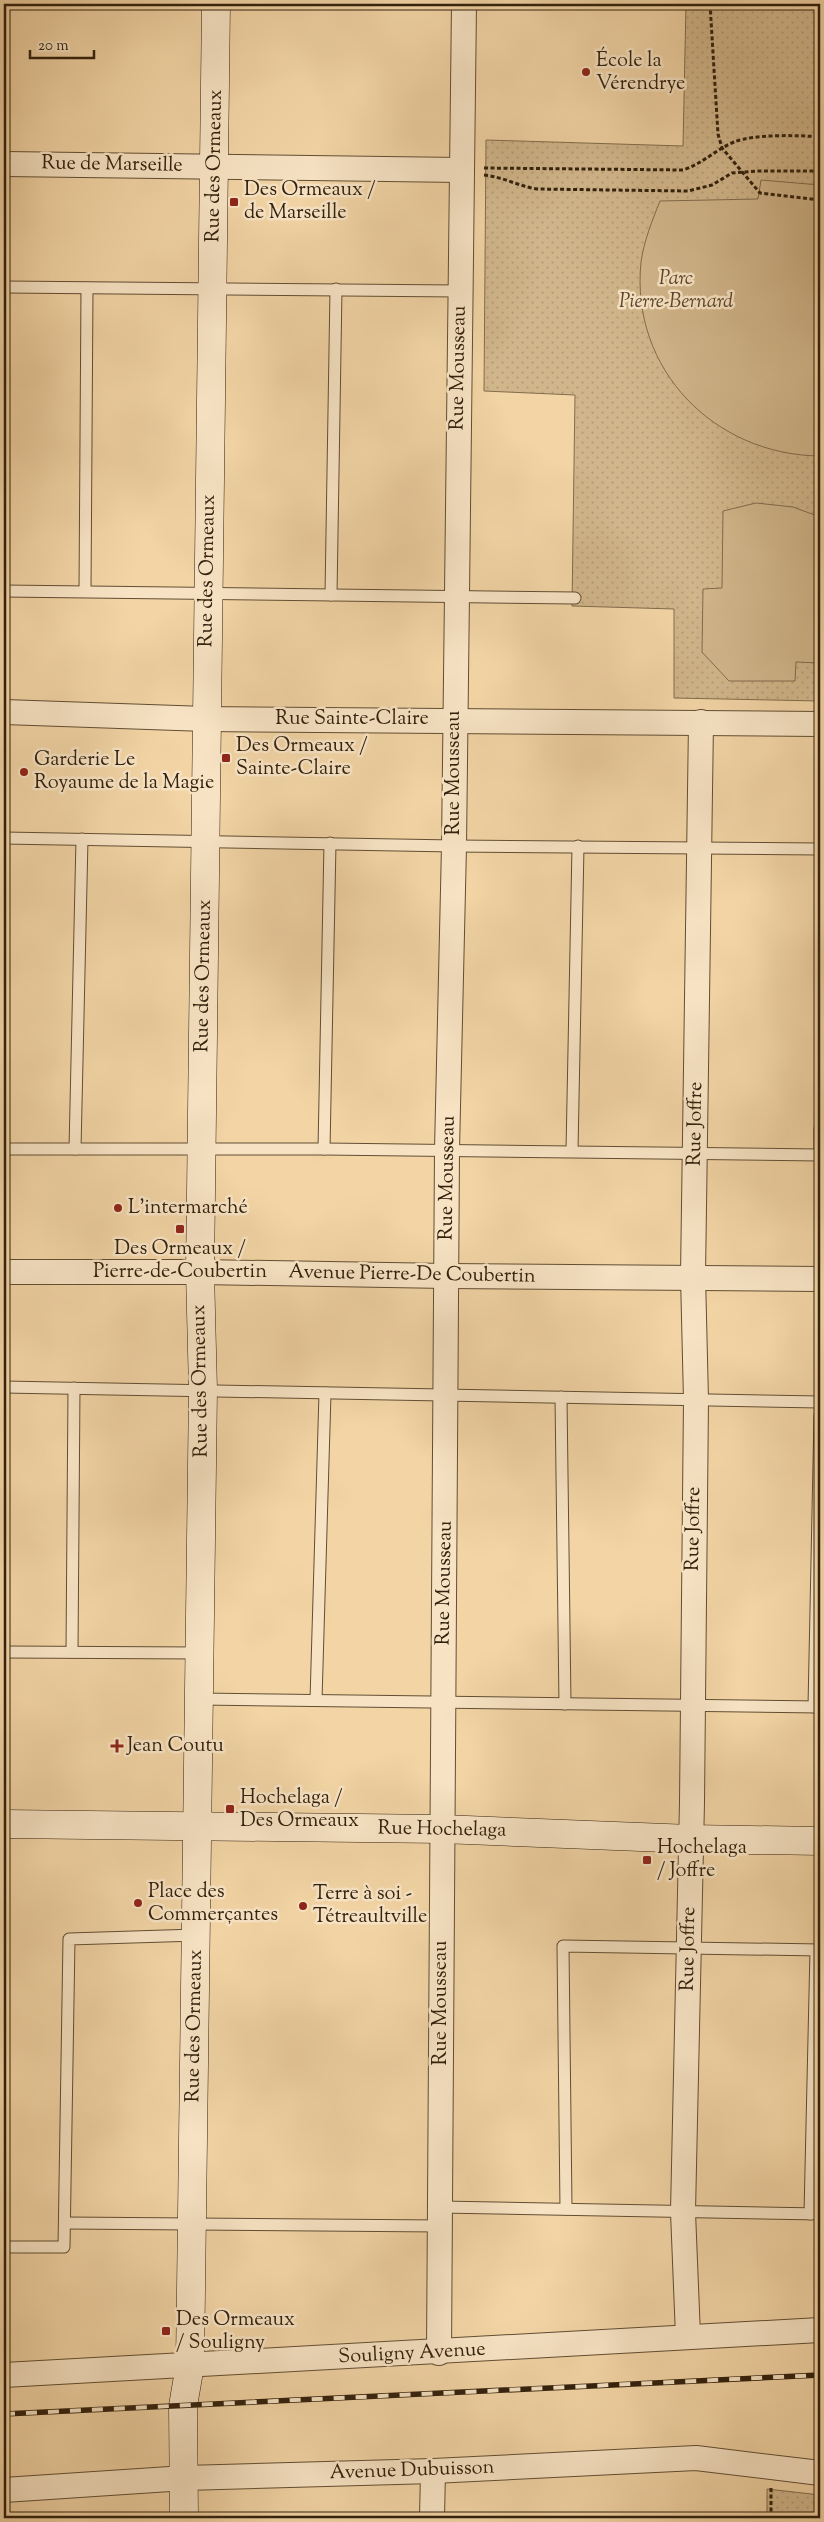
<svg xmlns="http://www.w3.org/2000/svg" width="824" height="2522" viewBox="0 0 824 2522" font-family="'Sorts Mill Goudy',serif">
	<defs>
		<pattern id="grass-dots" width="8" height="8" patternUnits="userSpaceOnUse" patternTransform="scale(1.25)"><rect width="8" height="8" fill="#d1b68b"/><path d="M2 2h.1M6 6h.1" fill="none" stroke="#b49c77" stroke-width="1.8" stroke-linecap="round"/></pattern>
	</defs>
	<rect width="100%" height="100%" fill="#f2d4a5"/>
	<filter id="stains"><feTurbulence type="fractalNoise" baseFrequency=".004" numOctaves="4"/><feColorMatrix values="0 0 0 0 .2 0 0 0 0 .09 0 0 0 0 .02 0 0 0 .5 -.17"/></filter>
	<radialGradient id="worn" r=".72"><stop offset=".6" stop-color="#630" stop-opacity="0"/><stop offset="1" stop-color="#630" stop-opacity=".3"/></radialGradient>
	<g fill="url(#grass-dots)" stroke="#826c4c">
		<polygon points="686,4 820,4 820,701 674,698 674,609 572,606 575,395 484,391 486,140 683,146"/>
		<polygon points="767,2489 820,2495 820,2518 767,2518"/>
	</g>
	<g fill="#d1b68b" stroke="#826c4c">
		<path d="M761 180 820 185V456C715 455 630 370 641 262 644 241 652 221 660 201L758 199Z"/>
		<polygon points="756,503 793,507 820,517 820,663 796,662 795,681 729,681 702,652 703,589 722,588 723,511"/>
	</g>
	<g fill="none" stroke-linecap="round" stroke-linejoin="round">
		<defs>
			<g id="lane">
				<polyline points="4,287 460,291"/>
				<polyline points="4,591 575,598"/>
				<polyline points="85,591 87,288"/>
				<polyline points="331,595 336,289"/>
				<polyline points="4,838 454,846 820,849"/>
				<polyline points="4,1149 324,1149 820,1155"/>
				<polyline points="75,1149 82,839"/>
				<polyline points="324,1149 330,843"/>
				<polyline points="572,1151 578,846"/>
				<polyline points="820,1155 820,1129"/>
				<polyline points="4,1387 820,1402"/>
				<polyline points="561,1397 565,1704"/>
				<polyline points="4,1652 200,1653"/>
				<polyline points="72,1652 74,1388"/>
				<polyline points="200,1699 820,1707"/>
				<polyline points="316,1700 325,1393"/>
				<polyline points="814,1707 820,1415"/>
				<polyline points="440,2207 820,2214"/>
				<polyline points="566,2209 563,1946 820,1950"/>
				<polyline points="810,2214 816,1950"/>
				<polyline points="65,2223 440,2226"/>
				<polyline points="4,2247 64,2247 69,1939 197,1935"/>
			</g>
			<g id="street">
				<polyline points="4,164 461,170"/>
				<polyline points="4,712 206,719 820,724"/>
				<polyline points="4,1272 200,1272 447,1276 820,1279"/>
				<polyline points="688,2336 683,2212 692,1802 696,1400 693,1276 701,722"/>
				<polyline points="439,2353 447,1150 454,846 464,4"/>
				<polyline points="4,2375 820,2330"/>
				<polyline points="4,2490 185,2478 433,2471 696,2458 820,2473"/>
				<polyline points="432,2518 433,2471"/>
			</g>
			<g id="secondary">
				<polyline points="4,1824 442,1829 691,1839 820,1841"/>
				<polyline points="184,2518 183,2406 190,2365 203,1390 200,1272 216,4"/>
			</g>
		</defs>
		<use href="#lane" stroke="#624e33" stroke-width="13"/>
		<use href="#street" stroke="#624e33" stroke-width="26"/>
		<use href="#secondary" stroke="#32210d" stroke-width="29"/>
		<g stroke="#32210d" stroke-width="3" stroke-dasharray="4 2.5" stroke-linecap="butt">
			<polyline points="710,4 718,134 722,148 760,193 820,200"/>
			<path d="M484 168 683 170C702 164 715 150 734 142 754 134 798 135 820 137"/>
			<path d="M484 175C503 177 518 186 537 189L688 191 712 185 732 173 757 171H820"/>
			<polyline points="771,2518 771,2488"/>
		</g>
		<use href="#lane" stroke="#f7e3c4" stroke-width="11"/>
		<use href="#street" stroke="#f7e3c4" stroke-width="24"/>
		<use href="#secondary" stroke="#f7e3c4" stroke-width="28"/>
		<defs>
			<polyline id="rail" points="4,2414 820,2375"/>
		</defs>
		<use href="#rail" stroke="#32210d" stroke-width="5.5"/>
		<use href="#rail" stroke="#f7e3c4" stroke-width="4" stroke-dasharray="11" stroke-linecap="butt"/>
	</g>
	<g fill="#8f2418" stroke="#f7e3c4" stroke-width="2">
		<circle cx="586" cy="72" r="5"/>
		<rect x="229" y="197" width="10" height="10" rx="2.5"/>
		<rect x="221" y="753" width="10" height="10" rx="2.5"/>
		<circle cx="24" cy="772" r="5"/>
		<circle cx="118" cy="1208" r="5"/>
		<rect x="175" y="1224" width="10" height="10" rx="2.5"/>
		<path d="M114.5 1738.5h5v5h5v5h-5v5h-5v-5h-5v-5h5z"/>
		<rect x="225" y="1804" width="10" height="10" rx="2.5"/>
		<rect x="642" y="1855" width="10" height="10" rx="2.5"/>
		<circle cx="138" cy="1903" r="5"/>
		<circle cx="303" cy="1906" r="5"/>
		<rect x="161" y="2326" width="10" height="10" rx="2.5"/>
	</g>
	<g text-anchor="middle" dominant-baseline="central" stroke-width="5" stroke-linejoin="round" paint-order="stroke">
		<g font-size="20" fill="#32210d" stroke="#f7e3c4" text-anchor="start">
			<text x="596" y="61">École la<tspan x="596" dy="23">Vérendrye</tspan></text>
			<text x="244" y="190">Des Ormeaux /<tspan x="244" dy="23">de Marseille</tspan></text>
			<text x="236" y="746">Des Ormeaux /<tspan x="236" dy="23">Sainte-Claire</tspan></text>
			<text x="34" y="760">Garderie Le<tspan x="34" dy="23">Royaume de la Magie</tspan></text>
			<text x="128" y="1208">L'intermarché</text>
			<text x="180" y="1249" text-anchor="middle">Des Ormeaux /<tspan x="180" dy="23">Pierre-de-Coubertin</tspan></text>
			<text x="127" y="1746">Jean Coutu</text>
			<text x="240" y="1798">Hochelaga /<tspan x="240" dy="23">Des Ormeaux</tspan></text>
			<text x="657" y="1848">Hochelaga<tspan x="657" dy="23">/ Joffre</tspan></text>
			<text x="148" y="1892">Place des<tspan x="148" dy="23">Commerçantes</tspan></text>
			<text x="313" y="1894">Terre à soi -<tspan x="313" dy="23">Tétreaultville</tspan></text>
			<text x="176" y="2320">Des Ormeaux<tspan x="176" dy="23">/ Souligny</tspan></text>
		</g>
		<g font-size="20" fill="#32210d" stroke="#f7e3c4">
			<text transform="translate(112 165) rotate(1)">Rue de Marseille</text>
			<text transform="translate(215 166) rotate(-89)">Rue des Ormeaux</text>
			<text transform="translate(459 368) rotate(-89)">Rue Mousseau</text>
			<text transform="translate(208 571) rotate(-89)">Rue des Ormeaux</text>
			<text x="352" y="719">Rue Sainte-Claire</text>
			<text transform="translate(454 773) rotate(-90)">Rue Mousseau</text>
			<text transform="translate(204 976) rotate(-89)">Rue des Ormeaux</text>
			<text transform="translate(696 1124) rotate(-89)">Rue Joffre</text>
			<text transform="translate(448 1178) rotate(-89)">Rue Mousseau</text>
			<text transform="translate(412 1275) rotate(1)">Avenue Pierre-De Coubertin</text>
			<text transform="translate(201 1381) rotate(-91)">Rue des Ormeaux</text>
			<text transform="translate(694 1529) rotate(-89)">Rue Joffre</text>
			<text transform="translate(445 1583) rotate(-89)">Rue Mousseau</text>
			<text transform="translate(442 1830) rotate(1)">Rue Hochelaga</text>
			<text transform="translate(689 1949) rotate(-89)">Rue Joffre</text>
			<text transform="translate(441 2003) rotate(-90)">Rue Mousseau</text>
			<text transform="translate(195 2026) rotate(-89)">Rue des Ormeaux</text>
			<text transform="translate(412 2354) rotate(-3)">Souligny Avenue</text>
			<text transform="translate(412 2471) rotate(-2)">Avenue Dubuisson</text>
		</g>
		<g font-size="20" font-style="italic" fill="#5a462c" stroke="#f7e3c4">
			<text x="676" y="279">Parc<tspan x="676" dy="23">Pierre-Bernard</tspan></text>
		</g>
	</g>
	<rect width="824" height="2522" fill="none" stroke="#f2d4a5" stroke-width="20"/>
	<rect x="5" y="5" width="814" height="2512" fill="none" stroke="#32210d" stroke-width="2.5"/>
	<rect x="10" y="10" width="804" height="2502" fill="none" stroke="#32210d"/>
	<path d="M30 50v8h64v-8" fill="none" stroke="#32210d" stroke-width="2.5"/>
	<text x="38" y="50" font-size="15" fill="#32210d" stroke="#f7e3c4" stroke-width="4" paint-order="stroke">20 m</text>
	<rect width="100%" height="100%" filter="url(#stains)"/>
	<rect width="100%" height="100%" fill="url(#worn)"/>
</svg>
